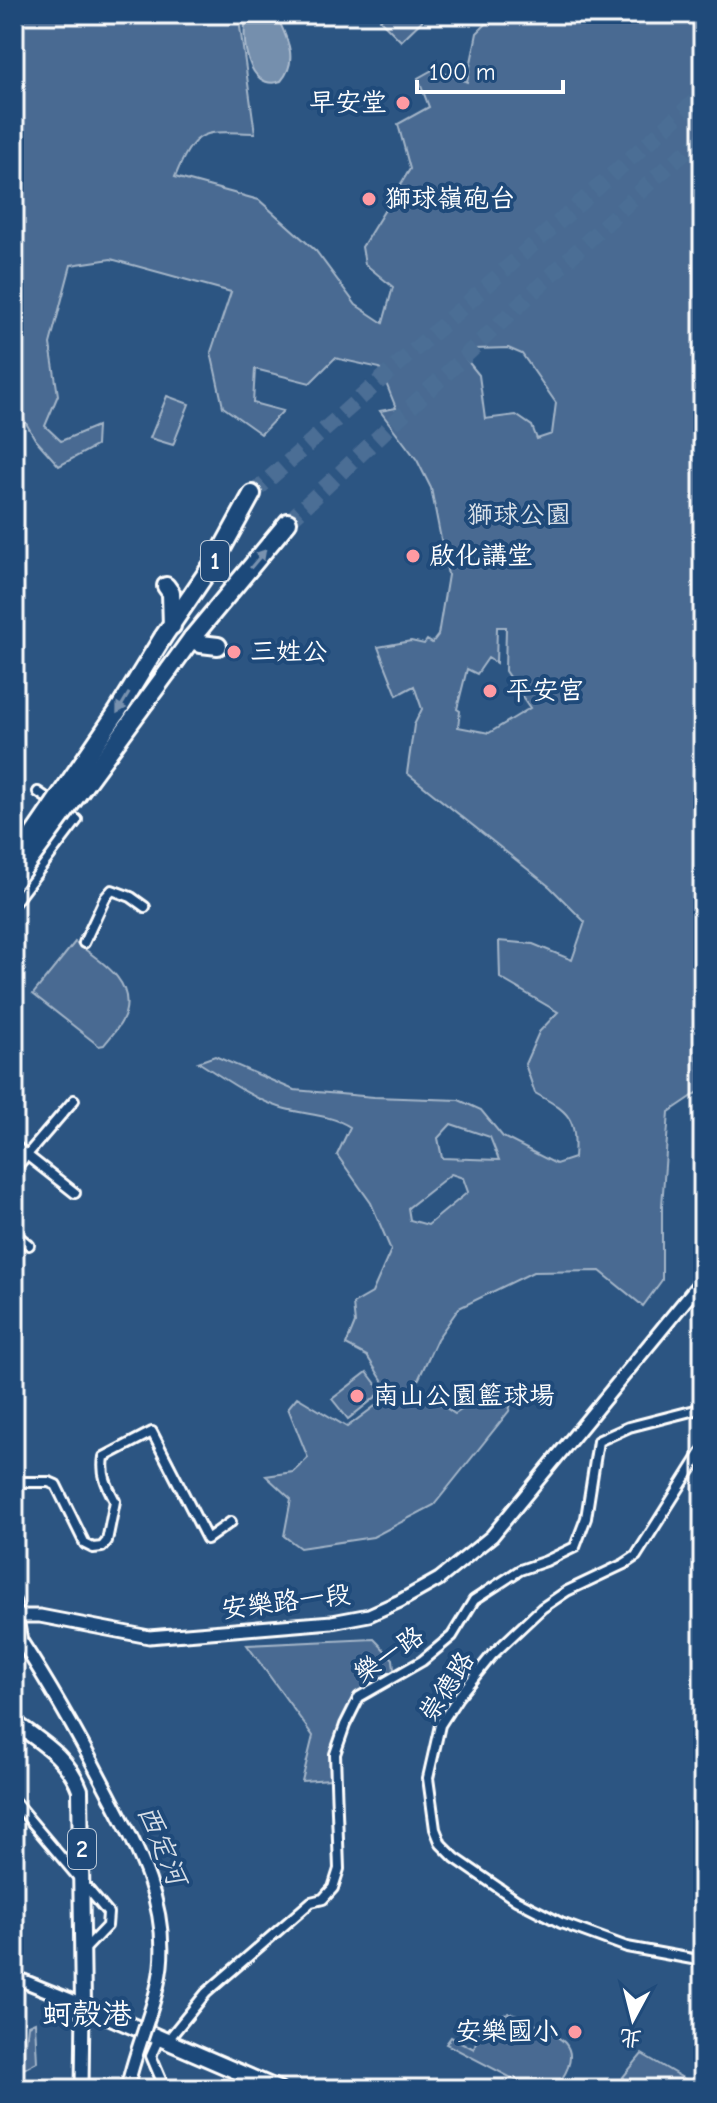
<svg xmlns="http://www.w3.org/2000/svg" width="717" height="2103" viewBox="0 0 717 2103" font-family="'Comic Neue','LXGW WenKai TC',sans-serif">
	<rect width="100%" height="100%" fill="#2c5582"/>
	<filter id="ink" filterUnits="userSpaceOnUse"><feTurbulence type="fractalNoise" baseFrequency=".0125" numOctaves="2"/><feDisplacementMap in="SourceGraphic" scale="16" xChannelSelector="R" yChannelSelector="G"/><feConvolveMatrix kernelMatrix="1 2 1 2 8 2 1 2 1" color-interpolation-filters="sRGB"/></filter>
	<g filter="url(#ink)">
		<g fill="#486b92" stroke="#a4b5c8" stroke-width="2" fill-rule="evenodd">
			<path d="M14 14H244L240 27 255 133C204 132 196 126 175 177L259 200 316 251 356 305 383 323 393 287 365 264 362 247 410 169 398 124 429 107 418 78 434 69 467 82 477 33 496 14H703V104L696 110 703 118V673L697 699 703 701V1054L697 1056 703 1089 669 1112 662 1206V1280L643 1306 600 1271 533 1272 459 1308 437 1339 415 1387 455 1414 482 1396 513 1395 509 1411 434 1505 373 1537 300 1548 284 1536 291 1499 266 1476 293 1472 308 1458 288 1408 297 1397 347 1427 391 1394 367 1356 346 1345 355 1323 353 1304 372 1293 391 1250 371 1203 337 1155 350 1127C330 1114 305 1115 282 1108 252 1099 224 1078 198 1062L215 1056 294 1090 374 1097 459 1100 481 1110 503 1137 556 1164 574 1158C577 1117 569 1112 535 1093L525 1064 539 1032 558 1012 500 978 499 941 533 944 572 960 585 922 550 887 407 773 414 725 422 709 414 686 397 695 378 647 411 641 424 644 427 640 432 643 438 635 448 575 431 488 417 460 380 411 396 408 380 368 335 358 310 383 255 369 253 403 283 411 261 434 223 407 211 352 231 292 111 259 71 265 50 344 58 395 45 426 61 441 97 426 96 446 59 466 35 439 14 402ZM508 348 522 354 556 403 552 434 537 439 532 426 516 415 485 419 479 375 466 359 475 349ZM497 627H506L505 671 530 708 489 733 458 727 460 711 457 709 467 669 477 674 488 658 496 663ZM451 1124 490 1137 499 1160 442 1158 438 1138ZM451 1174 463 1178 468 1192 428 1225 410 1220 408 1208Z"/>
			<polygon points="386,14 429,14 401,41 380,20"/>
			<polygon points="167,396 189,404 173,445 150,438"/>
			<path d="M75 942C98 960 135 979 125 1014 122 1025 111 1036 104 1045L99 1046 33 994Z"/>
			<polygon points="367,1372 382,1392 348,1419 332,1399"/>
			<polygon points="374,1639 393,1659 394,1670 354,1697 333,1753 331,1779 302,1781 313,1736 247,1645"/>
			<path d="M509 2013C520 2014 528 2020 538 2026 546 2031 559 2036 565 2043 577 2057 565 2078 553 2088L533 2089 446 2044 451 2037 474 2049C479 2027 486 2016 509 2013Z"/>
			<polygon points="35,2022 37,2062 14,2074 14,2052 26,2043 28,2025"/>
			<polygon points="642,2054 698,2087 697,2089 613,2089"/>
		</g>
		<path fill="#748fad" stroke="#acbcce" stroke-width="2" d="M247 14H276C286 37 300 59 281 81 247 93 240 36 247 14Z"/>
		<g fill="none" stroke-linecap="round" stroke-linejoin="round">
			<g stroke="#4c6e95" stroke-width="16" stroke-dasharray="16 8" stroke-linecap="butt">
				<polyline points="252,494 703,94"/>
				<polyline points="288,522 657,176 703,138"/>
			</g>
			<defs>
				<g id="minor">
					<polyline points="38,792 54,803"/>
					<polyline points="14,832 30,841"/>
					<polyline points="14,903 77,820 65,811"/>
					<polyline points="84,943 105,898 112,890 131,897 145,907"/>
					<polyline points="14,1145 75,1193"/>
					<polyline points="14,1170 74,1100"/>
					<polyline points="700,1222 703,1199"/>
					<polyline points="14,1233 29,1245"/>
					<polyline points="703,1450 636,1556 624,1564 567,1591 542,1608 492,1655 458,1697 440,1725 428,1778 435,1829 441,1844 455,1858 516,1900 561,1923 627,1947 703,1961"/>
					<path d="M14 1482H49L56 1485 85 1544 93 1548 102 1547 107 1541 115 1501C107 1486 101 1475 104 1457L152 1432 207 1539 231 1522"/>
					<polyline points="14,1801 108,1913 107,1926 84,1950"/>
					<polyline points="159,2038 151,2056 165,2089"/>
					<polyline points="167,2041 206,1993 311,1902 323,1899 333,1888 339,1869 335,1754 345,1725 359,1697 422,1661 452,1636 474,1600 520,1570 546,1561 575,1547 586,1518 598,1441 629,1427 703,1408"/>
				</g>
				<g id="tertiary">
					<polyline points="14,1602 21,1641"/>
					<polyline points="14,1618 19,1616 40,1616 149,1637 332,1622 369,1615 400,1601 439,1579 492,1536 703,1279"/>
					<polyline points="14,1977 83,2005 82,2089"/>
				</g>
				<path id="primary" d="M14 1722C41 1742 68 1757 80 1790L83 2005 278 2089"/>
				<g id="motorway">
					<polyline points="166,586 171,593 172,626"/>
					<polyline points="163,637 218,556 252,494"/>
					<polyline points="192,638 201,644 218,646"/>
					<polyline points="169,670 192,638 288,522"/>
				</g>
			</defs>
			<use href="#minor" stroke="#fff" stroke-width="14"/>
			<use href="#tertiary" stroke="#fff" stroke-width="17"/>
			<use href="#primary" stroke="#fff" stroke-width="20"/>
			<use href="#motorway" stroke="#fff" stroke-width="22"/>
			<use href="#minor" stroke="#1f4a7a" stroke-width="8"/>
			<use href="#tertiary" stroke="#1f4a7a" stroke-width="11"/>
			<use href="#primary" stroke="#1f4a7a" stroke-width="14"/>
			<use href="#motorway" stroke="#1f4a7a" stroke-width="16"/>
			<defs>
				<path id="tertiary-bridge" d="M21 1641C51 1687 78 1735 103 1783 133 1841 168 1898 161 1966 156 2008 135 2048 127 2089"/>
				<g id="motorway-bridge">
					<polyline points="14,863 117,712 163,637"/>
					<polyline points="14,881 169,670"/>
				</g>
			</defs>
			<use href="#tertiary-bridge" stroke="#fff" stroke-width="17" stroke-linecap="butt"/>
			<use href="#motorway-bridge" stroke="#fff" stroke-width="22" stroke-linecap="butt"/>
			<use href="#tertiary-bridge" stroke="#1f4a7a" stroke-width="11"/>
			<use href="#motorway-bridge" stroke="#1f4a7a" stroke-width="16"/>
		</g>
		<defs><path id="oneway-solid" d="M-6-.8H1V-3.2L6.5 0L1 3.2V.8H-6Z" transform="scale(2)"/></defs>
		<g fill="#7992af">
			<use href="#oneway-solid" transform="translate(258 559) rotate(-50)"/>
			<use href="#oneway-solid" transform="translate(123 703) rotate(121)"/>
		</g>
	</g>
	<g fill="#ff9aa2" stroke="#1f4a7a" stroke-width="3">
		<circle cx="403" cy="103" r="8"/>
		<circle cx="369" cy="199" r="8"/>
		<circle cx="413" cy="556" r="8"/>
		<circle cx="234" cy="652" r="8"/>
		<circle cx="490" cy="691" r="8"/>
		<circle cx="357" cy="1396" r="8"/>
		<circle cx="575" cy="2032" r="8"/>
	</g>
	<g text-anchor="middle" dominant-baseline="central" stroke-width="8" stroke-linejoin="round" paint-order="stroke">
		<g fill="#1f4a7a" stroke="#bcc9d7" stroke-width="2">
			<rect x="201" y="541" width="28" height="40" rx="6"/>
			<rect x="68" y="1829" width="28" height="40" rx="6"/>
		</g>
		<g font-size="24" font-weight="bold" fill="#fff">
			<text x="215" y="561">1</text>
			<text x="82" y="1849">2</text>
		</g>
		<g font-size="26" fill="#fff" stroke="#1f4a7a" text-anchor="start">
			<text x="387" y="103" text-anchor="end">早安堂</text>
			<text x="385" y="199">獅球嶺砲台</text>
			<text x="429" y="556">啟化講堂</text>
			<text x="250" y="652">三姓公</text>
			<text x="506" y="691">平安宮</text>
			<text x="373" y="1396">南山公園籃球場</text>
			<text x="559" y="2032" text-anchor="end">安樂國小</text>
		</g>
		<g font-size="26" fill="#dae1e9" stroke="#1f4a7a">
			<text x="519" y="515">獅球公園</text>
		</g>
		<g font-size="26" fill="#fff" stroke="#1f4a7a">
			<text transform="translate(286 1602) rotate(-7)">安樂路一段</text>
			<text transform="translate(389 1655) rotate(-34)">樂一路</text>
			<text transform="translate(447 1687) rotate(-57)">崇德路</text>
		</g>
		<g font-size="28" font-style="italic" fill="#d5dde6" stroke="#1f4a7a">
			<text transform="translate(162 1845) rotate(67)">西定河</text>
		</g>
		<g font-size="30" fill="#fff" stroke="#1f4a7a">
			<text x="87" y="2014">蚵殼港</text>
		</g>
	</g>
	<rect width="717" height="2103" fill="none" stroke="#1f4a7a" stroke-width="48"/>
	<rect x="24" y="24" width="669" height="2055" fill="none" stroke="#fff" stroke-width="3" filter="url(#ink)"/>
	<g transform="translate(633 2019) rotate(187)" stroke="#1f4a7a" stroke-width="6" paint-order="stroke">
	<path d="M0-6L14 30L0 20L-14 30Z" fill="#ffffff"/>
	<text y="-12" font-size="22" font-weight="bold" text-anchor="middle" fill="#ffffff">北</text>
	</g>
	<path d="M417 80v12h146v-12" fill="none" stroke="#ffffff" stroke-width="4"/>
	<text x="429" y="80" font-size="24" fill="#ffffff" stroke="#1f4a7a" stroke-width="6" paint-order="stroke">100 m</text>
</svg>
